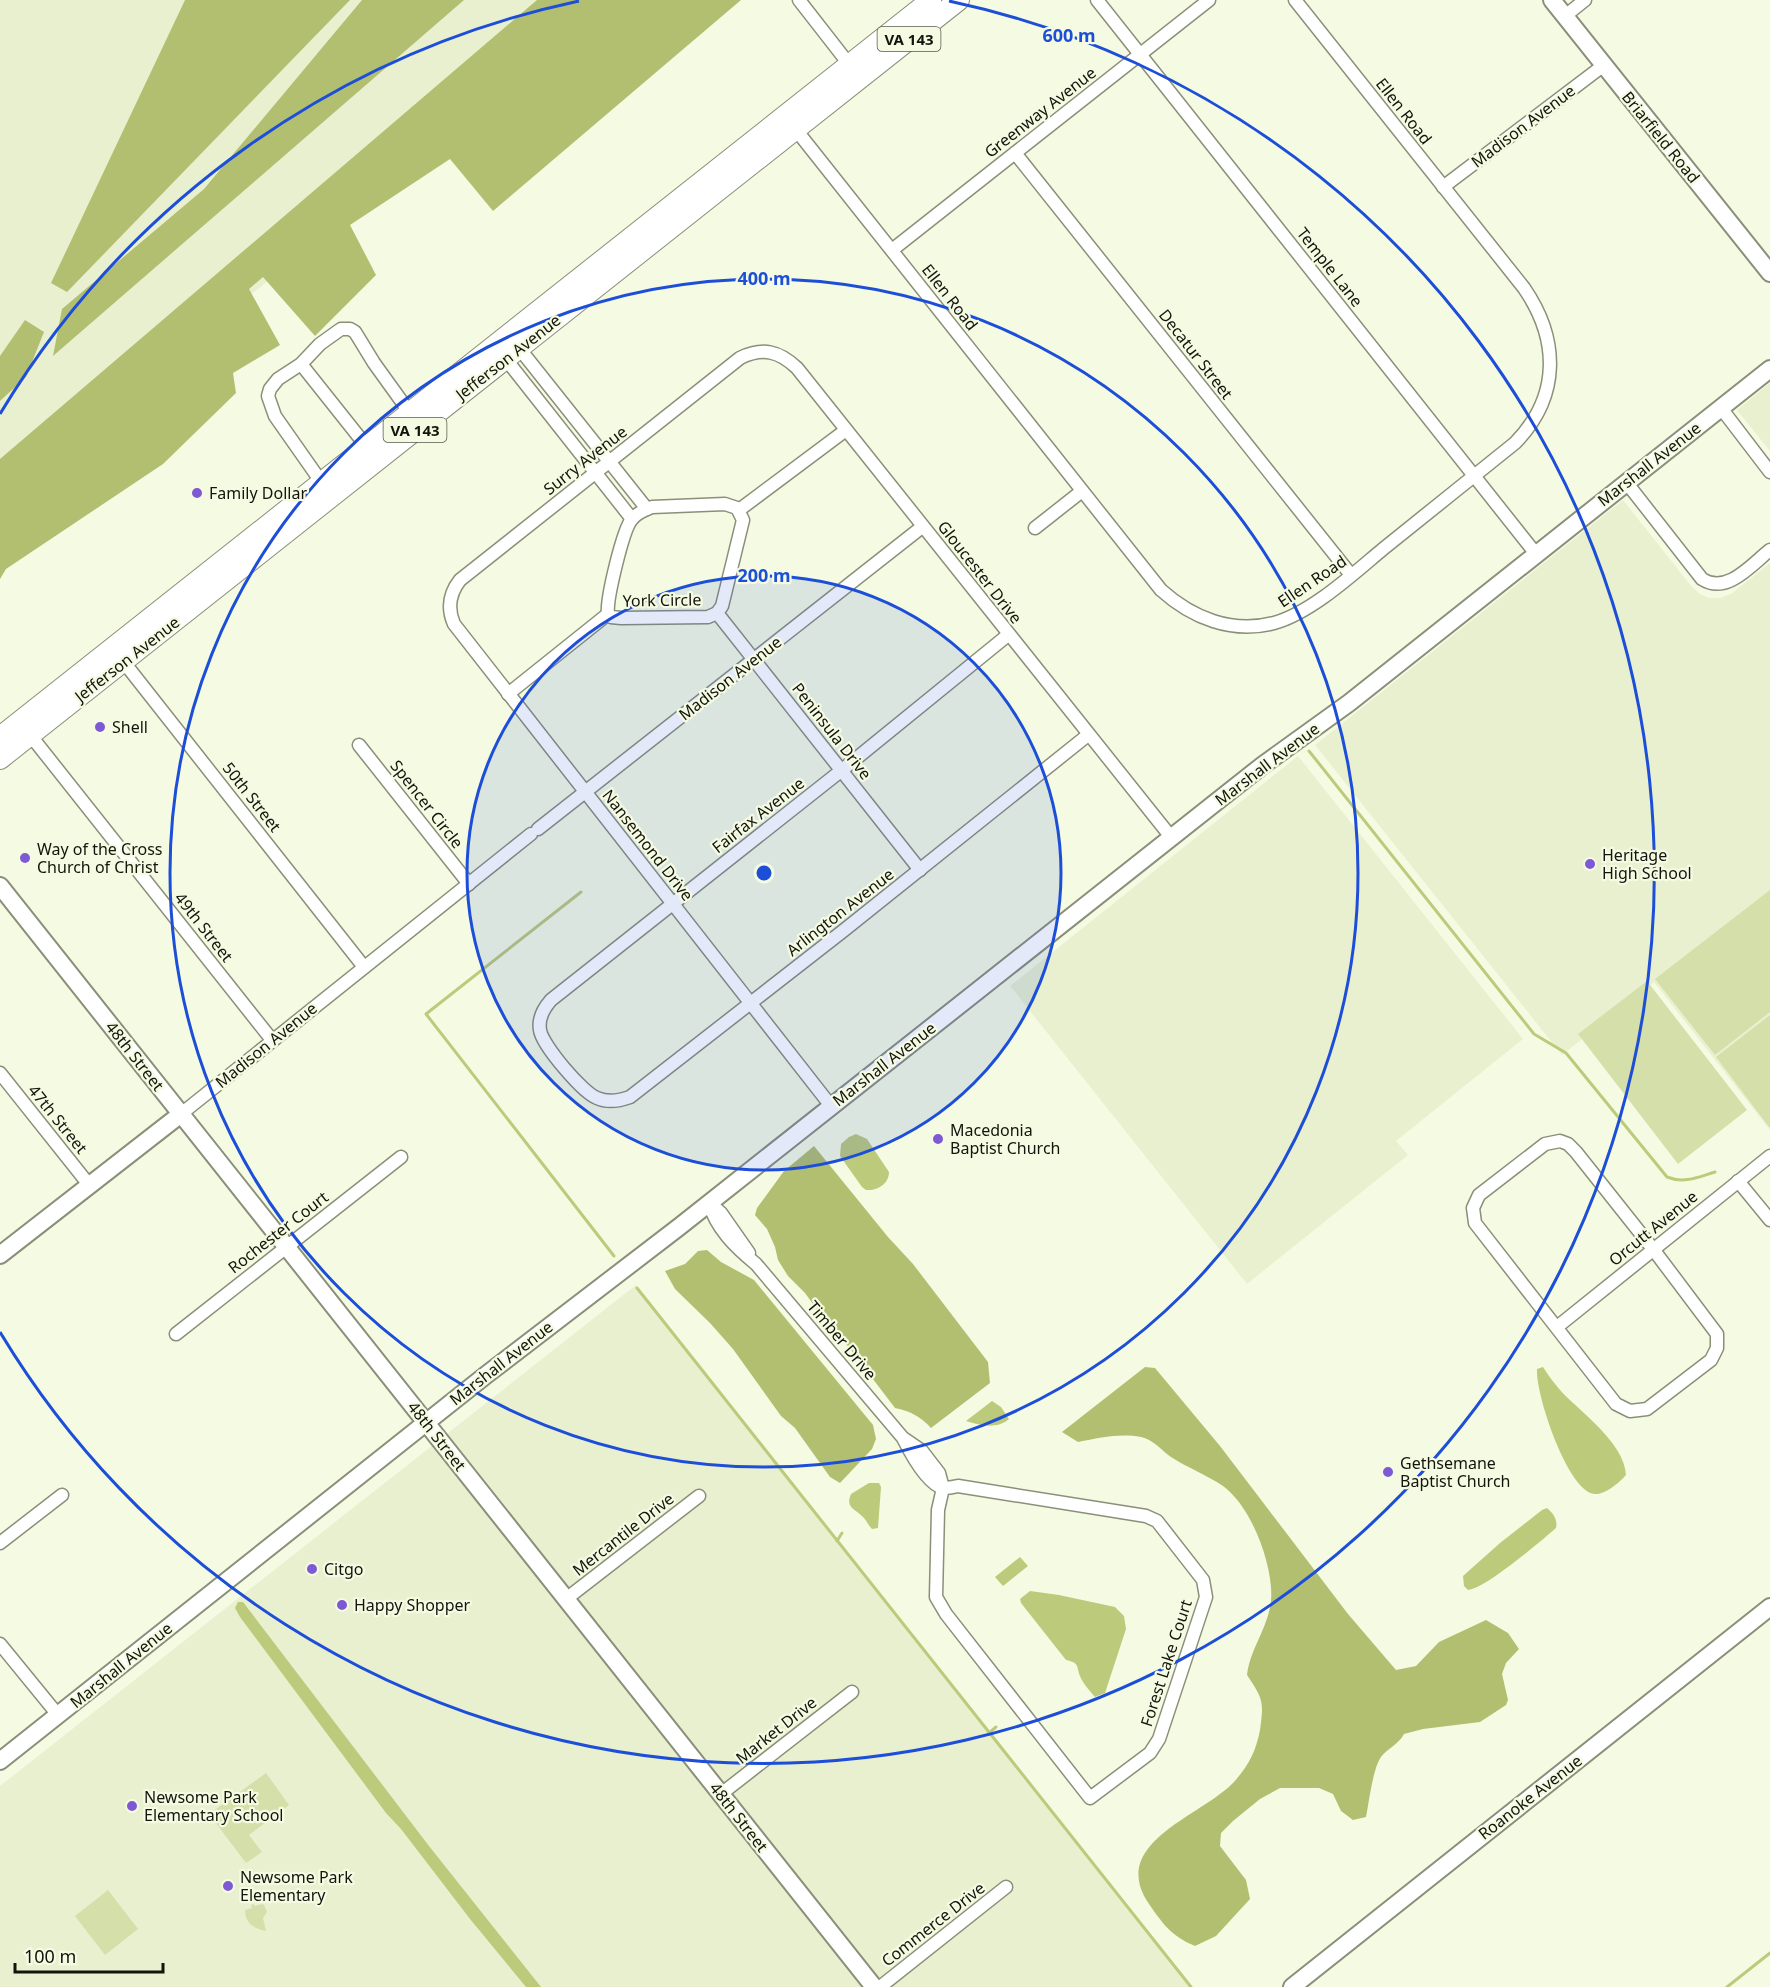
<svg xmlns="http://www.w3.org/2000/svg" width="1770" height="1987" viewBox="0 0 1770 1987" font-family="'Noto Sans',sans-serif">
	<rect width="100%" height="100%" fill="#f5fbe2"/>
	<g fill="#e9f0d0">
		<polygon points="0,0 561,0 454,134 0,493"/>
		<polygon points="1770,383 1770,451 1737,410"/>
		<polygon points="1623,500 1692,587 1700,594 1709,598 1720,598 1731,594 1770,563 1770,1130 1654,982 1562,1055 1315,745"/>
		<polygon points="1298,756 1523,1039 1396,1141 1408,1155 1247,1284 1010,986"/>
		<polygon points="636,1285 840,1545 1191,1987 0,1987 0,1786"/>
	</g>
	<g fill="#d5dfaa">
		<polygon points="1770,890 1770,1012 1715,1055 1655,979"/>
		<polygon points="1647,981 1747,1110 1678,1164 1578,1034"/>
		<polygon points="1770,1015 1770,1127 1769,1127 1716,1057"/>
		<polygon points="266,1773 289,1805 249,1835 262,1852 246,1863 209,1814"/>
		<polygon points="108,1890 138,1929 105,1955 75,1916"/>
		<path d="M253 1904 255 1906 262 1904 264 1905 267 1912 263 1918 266 1931C254 1929 245 1923 245 1910L252 1908 251 1905Z"/>
	</g>
	<g fill="#b2bf71">
		<polygon points="185,0 350,0 67,292 51,283"/>
		<polygon points="362,0 464,0 53,356 62,309 204,189"/>
		<polygon points="537,0 741,0 493,211 450,159 350,225 376,275 315,336 263,277 249,289 280,345 233,373 236,393 163,464 6,569 0,579 0,459"/>
		<polygon points="25,320 44,332 26,377 0,401 0,356"/>
		<path d="M814 1146 888 1237 913 1264 988 1362 990 1383 931 1428C920 1416 910 1411 895 1408L847 1345 828 1332 818 1311 805 1293 788 1276 778 1260 775 1247 767 1229 755 1215 757 1208 784 1171Z"/>
		<polygon points="707,1250 721,1262 754,1280 873,1425 876,1439 872,1449 840,1483 830,1477 795,1428 781,1416 733,1349 710,1323 675,1289 665,1271 685,1264 698,1251"/>
		<path d="M1145 1367 1155 1368 1220 1446 1348 1614 1396 1670 1416 1666 1439 1642 1486 1620 1508 1633 1519 1649 1506 1663 1502 1674 1508 1700 1506 1705 1480 1722 1423 1729 1404 1734C1399 1744 1388 1748 1381 1757 1373 1768 1369 1802 1366 1817L1353 1820 1341 1811 1333 1794 1319 1788H1280L1260 1799 1233 1821 1221 1833 1220 1846 1246 1880 1250 1899 1216 1936 1195 1946C1171 1936 1163 1924 1149 1904 1107 1843 1202 1816 1234 1782 1249 1765 1256 1751 1260 1730 1264 1701 1263 1699 1247 1675 1250 1649 1268 1628 1271 1601 1274 1567 1252 1507 1223 1486 1207 1475 1188 1468 1171 1457 1162 1451 1153 1439 1141 1437 1119 1433 1100 1438 1078 1442L1062 1432Z"/>
	</g>
	<g fill="#bcca7b">
		<path d="M856 1134 867 1139 889 1172C889 1184 877 1191 866 1190L862 1187 840 1156 841 1144 849 1137Z"/>
		<path d="M1543 1367C1548 1375 1554 1383 1560 1390 1581 1413 1624 1442 1626 1475 1620 1482 1605 1495 1595 1494 1568 1493 1535 1393 1537 1369Z"/>
		<path d="M992 1401 1001 1407 1009 1419C996 1430 980 1425 966 1421Z"/>
		<path d="M869 1483H879L881 1487 878 1528 872 1529C868 1525 867 1521 863 1517 855 1509 845 1508 851 1494Z"/>
		<path d="M1547 1508C1553 1513 1558 1520 1556 1528 1541 1541 1485 1589 1468 1590L1464 1586 1463 1576 1500 1543 1542 1510Z"/>
		<polygon points="1020,1557 1028,1566 1003,1586 995,1577"/>
		<path d="M1030 1591 1059 1595 1115 1607 1124 1616 1126 1629 1105 1693 1095 1697C1090 1691 1083 1684 1080 1676 1076 1666 1080 1663 1066 1660L1021 1603 1020 1599Z"/>
		<polygon points="238,1602 243,1602 429,1846 541,1987 526,1987 470,1919 401,1829 386,1813 240,1617 235,1608"/>
	</g>
	<g fill="none" stroke-linecap="round" stroke-linejoin="round">
		<g stroke="#bcca7b" stroke-width="3">
			<path d="M1309 751 1534 1034 1566 1053 1667 1177C1684 1184 1698 1177 1715 1172"/>
			<polyline points="581,892 426,1014 614,1256"/>
			<polyline points="637,1288 1191,1987"/>
			<polyline points="837,1541 842,1533"/>
			<polyline points="989,1733 996,1727"/>
			<polyline points="1727,1987 1770,1953"/>
		</g>
		<defs>
			<g id="street">
				<polyline points="799,0 852,68"/>
				<polyline points="1097,0 1536,554"/>
				<polyline points="1565,16 1585,0"/>
				<path d="M793 126 1161 590C1192 618 1232 634 1274 623 1311 613 1353 574 1383 549 1427 514 1471 478 1515 443 1561 396 1559 339 1524 288L1295 0"/>
				<polyline points="1015,153 1351,575"/>
				<polyline points="1443,187 1604,65"/>
				<polyline points="892,250 1209,0"/>
				<polyline points="515,343 647,509"/>
				<polyline points="501,353 632,519"/>
				<polyline points="301,364 371,452"/>
				<polyline points="1721,408 1770,472"/>
				<path d="M1626 482 1702 579C1727 595 1751 565 1770 550"/>
				<polyline points="322,483 275,416 268,396 270,389 278,379 301,364 320,344 341,329 350,329 355,332 374,363 410,413"/>
				<path d="M725 504 737 508 743 520 722 606 717 613 708 617 621 618 611 617 608 614C606 600 623 529 632 519 637 513 644 510 652 507Z"/>
				<polyline points="739,510 846,430"/>
				<polyline points="1035,528 1082,491"/>
				<polyline points="717,613 920,870"/>
				<path d="M1008 635 842 770 551 1000C544 1008 538 1019 540 1030 542 1045 583 1093 597 1098 608 1103 619 1101 630 1097L843 931 1088 735"/>
				<polyline points="119,656 364,967"/>
				<polyline points="508,694 608,614"/>
				<polyline points="27,731 272,1040"/>
				<polyline points="359,745 469,884"/>
				<polyline points="538,829 922,527"/>
				<polyline points="0,1073 90,1186"/>
				<path d="M831 1106 454 624C447 608 449 594 460 580L740 358C763 347 779 351 797 368L1171 837"/>
				<polyline points="181,1114 531,834"/>
				<polygon points="1560,1141 1568,1144 1576,1152 1653,1249 1717,1334 1717,1348 1711,1360 1647,1409 1630,1411 1616,1404 1475,1223 1473,1208 1479,1195 1545,1144"/>
				<polyline points="1738,1181 1770,1220"/>
				<path d="M709 1203C716 1228 735 1247 756 1264L903 1438C910 1452 927 1484 943 1488 947 1488 954 1487 958 1486L1146 1516 1157 1521 1203 1580 1206 1597 1159 1739 1150 1753 1090 1798 946 1614 936 1597 938 1510 943 1488 939 1473 922 1451 903 1438"/>
				<polyline points="710,1203 721,1213 749,1253"/>
				<polyline points="1557,1327 1770,1156"/>
				<polyline points="176,1334 401,1157"/>
				<polyline points="0,1543 62,1495"/>
				<polyline points="566,1599 699,1496"/>
				<polyline points="0,1644 58,1715"/>
				<polyline points="721,1794 852,1692"/>
				<polyline points="880,1987 1006,1887"/>
			</g>
			<g id="secondary">
				<polyline points="1552,0 1770,273"/>
				<polyline points="0,886 874,1987"/>
				<polyline points="0,1255 181,1114"/>
				<polyline points="0,1761 486,1375 679,1227 1263,765 1349,703 1770,369"/>
				<polyline points="1292,1987 1770,1607"/>
			</g>
			<g id="primary">
				<polyline points="0,737 931,0"/>
				<polyline points="0,759 959,0"/>
			</g>
		</defs>
		<use href="#street" stroke="#8a8f79" stroke-width="15"/>
		<use href="#secondary" stroke="#8a8f79" stroke-width="20"/>
		<use href="#primary" stroke="#8a8f79" stroke-width="22"/>
		<use href="#street" stroke="#fff" stroke-width="12"/>
		<use href="#secondary" stroke="#fff" stroke-width="16"/>
		<use href="#primary" stroke="#fff" stroke-width="20"/>
	</g>
	<circle cx="764" cy="873" r="297" fill="#1d4ed8" fill-opacity=".12"/>
	<g fill="none" stroke="#1d4ed8" stroke-width="3">
		<circle cx="764" cy="873" r="297"/>
		<circle cx="764" cy="873" r="594"/>
		<path d="M0 414A891 891 0 0 1 579 1M949 1A891 891 0 1 1 0 1332"/>
	</g>
	<g fill="#7d5ad4" stroke="#f5fbe2" stroke-width="2">
		<circle cx="197" cy="493" r="6"/>
		<circle cx="100" cy="727" r="6"/>
		<circle cx="25" cy="858" r="6"/>
		<circle cx="1590" cy="864" r="6"/>
		<circle cx="938" cy="1139" r="6"/>
		<circle cx="1388" cy="1472" r="6"/>
		<circle cx="312" cy="1569" r="6"/>
		<circle cx="342" cy="1605" r="6"/>
		<circle cx="132" cy="1806" r="6"/>
		<circle cx="228" cy="1886" r="6"/>
	</g>
	<g text-anchor="middle" dominant-baseline="central" stroke-width="4.5" stroke-linejoin="round" paint-order="stroke">
		<g fill="#f5fbe2" stroke="#57594c" stroke-width="1.5">
			<rect x="877.5" y="27" width="63" height="24" rx="4.5"/>
			<rect x="383.5" y="418" width="63" height="24" rx="4.5"/>
		</g>
		<g font-size="15" font-weight="bold" fill="#13140c">
			<text x="909" y="39">VA 143</text>
			<text x="415" y="430">VA 143</text>
		</g>
		<g font-size="16" fill="#13140c" stroke="#f5fbe2">
			<text transform="translate(1404 111) rotate(52)">Ellen Road</text>
			<text transform="translate(1040 112) rotate(-38)">Greenway Avenue</text>
			<text transform="translate(1523 126) rotate(-37)">Madison Avenue</text>
			<text transform="translate(1661 137) rotate(51)">Briarfield Road</text>
			<text transform="translate(1330 267) rotate(52)">Temple Lane</text>
			<text transform="translate(950 297) rotate(52)">Ellen Road</text>
			<text transform="translate(1196 354) rotate(52)">Decatur Street</text>
			<text transform="translate(508 357) rotate(-38)">Jefferson Avenue</text>
			<text transform="translate(585 460) rotate(-38)">Surry Avenue</text>
			<text transform="translate(1649 464) rotate(-38)">Marshall Avenue</text>
			<text transform="translate(980 572) rotate(52)">Gloucester Drive</text>
			<text transform="translate(1312 581) rotate(-34)">Ellen Road</text>
			<text transform="translate(662 600) rotate(-1)">York Circle</text>
			<text transform="translate(127 659) rotate(-38)">Jefferson Avenue</text>
			<text transform="translate(730 678) rotate(-38)">Madison Avenue</text>
			<text transform="translate(832 731) rotate(52)">Peninsula Drive</text>
			<text transform="translate(1267 764) rotate(-37)">Marshall Avenue</text>
			<text transform="translate(252 797) rotate(52)">50th Street</text>
			<text transform="translate(427 804) rotate(52)">Spencer Circle</text>
			<text transform="translate(758 815) rotate(-38)">Fairfax Avenue</text>
			<text transform="translate(648 845) rotate(52)">Nansemond Drive</text>
			<text transform="translate(840 912) rotate(-38)">Arlington Avenue</text>
			<text transform="translate(204 927) rotate(52)">49th Street</text>
			<text transform="translate(266 1045) rotate(-39)">Madison Avenue</text>
			<text transform="translate(135 1056) rotate(52)">48th Street</text>
			<text transform="translate(884 1064) rotate(-38)">Marshall Avenue</text>
			<text transform="translate(58 1119) rotate(51)">47th Street</text>
			<text transform="translate(1653 1228) rotate(-39)">Orcutt Avenue</text>
			<text transform="translate(278 1232) rotate(-38)">Rochester Court</text>
			<text transform="translate(842 1340) rotate(50)">Timber Drive</text>
			<text transform="translate(501 1363) rotate(-38)">Marshall Avenue</text>
			<text transform="translate(437 1436) rotate(52)">48th Street</text>
			<text transform="translate(623 1534) rotate(-38)">Mercantile Drive</text>
			<text transform="translate(1166 1663) rotate(-72)">Forest Lake Court</text>
			<text transform="translate(121 1665) rotate(-39)">Marshall Avenue</text>
			<text transform="translate(776 1730) rotate(-38)">Market Drive</text>
			<text transform="translate(1530 1797) rotate(-38)">Roanoke Avenue</text>
			<text transform="translate(739 1817) rotate(52)">48th Street</text>
			<text transform="translate(933 1924) rotate(-38)">Commerce Drive</text>
		</g>
		<g font-size="16" fill="#13140c" stroke="#f5fbe2" text-anchor="start">
			<text x="209" y="493">Family Dollar</text>
			<text x="112" y="727">Shell</text>
			<text x="37" y="849">Way of the Cross<tspan x="37" dy="18">Church of Christ</tspan></text>
			<text x="1602" y="855">Heritage<tspan x="1602" dy="18">High School</tspan></text>
			<text x="950" y="1130">Macedonia<tspan x="950" dy="18">Baptist Church</tspan></text>
			<text x="1400" y="1463">Gethsemane<tspan x="1400" dy="18">Baptist Church</tspan></text>
			<text x="324" y="1569">Citgo</text>
			<text x="354" y="1605">Happy Shopper</text>
			<text x="144" y="1797">Newsome Park<tspan x="144" dy="18">Elementary School</tspan></text>
			<text x="240" y="1877">Newsome Park<tspan x="240" dy="18">Elementary</tspan></text>
		</g>
	</g>
	<circle cx="764" cy="873" r="9" fill="#1d4ed8" stroke="#f5fbe2" stroke-width="3"/>
	<g font-size="18" text-anchor="middle" font-weight="bold" fill="#1d4ed8" stroke="#f5fbe2" stroke-width="4.5" stroke-linejoin="round" paint-order="stroke">
		<text x="1069" y="42">600 m</text>
		<text x="764" y="285">400 m</text>
		<text x="764" y="582">200 m</text>
	</g>
	<path d="M15 1963v9h148v-9" fill="none" stroke="#13140c" stroke-width="3"/>
	<text x="24" y="1963" font-size="18" fill="#13140c" stroke="#f5fbe2" stroke-width="4.5" paint-order="stroke">100 m</text>
</svg>
